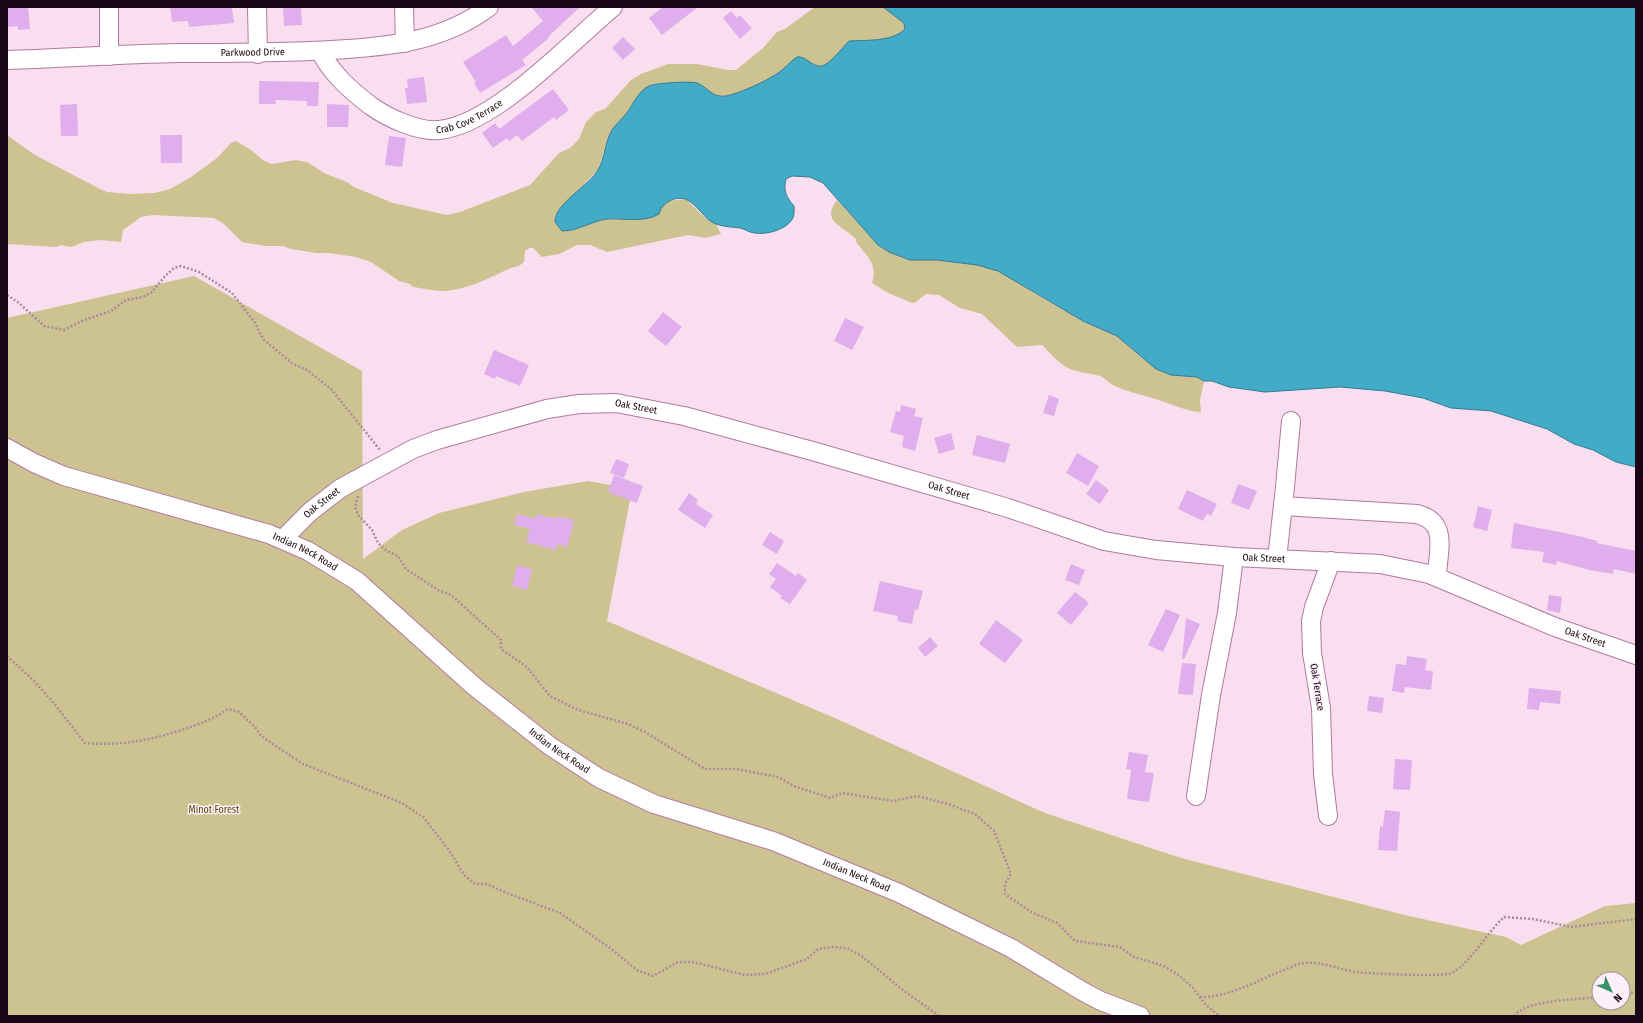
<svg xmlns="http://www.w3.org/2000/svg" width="1643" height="1023" viewBox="0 0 1643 1023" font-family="'Fira Sans Condensed',sans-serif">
	<rect width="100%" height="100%" fill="#f9deef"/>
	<g fill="#ccc391" fill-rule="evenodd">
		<path d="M815 7H883L904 23 905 29C893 42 866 40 849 41 843 47 829 65 822 66 813 67 804 54 797 58 791 61 786 68 780 72 768 80 732 99 718 96 710 94 703 88 697 83L627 113 612 130 604 151 598 170 558 211 554 218 569 231 606 219H640L659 213 661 207 668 201 686 199 704 217 716 224 721 234 706 238 688 235 607 252 590 245H577L559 254 542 257 533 248H529L525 251 524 262C518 268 511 267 504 271 485 280 466 290 443 291 433 291 422 288 413 287L410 284 399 281 371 262 356 257 329 253H316L291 249 283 246H265L242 242 224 224 214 218 153 215 141 217 123 230 121 242 101 240 84 242 71 247 61 245 56 247 7 244V135L35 155 100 189 107 192 130 194 154 193 170 189 191 177 217 158 231 143 236 141 251 150 264 161 272 164 296 160 307 162 324 173 347 182 354 187 393 203 447 215 460 212 530 185 559 153 570 148 579 139 586 122 596 112 605 109 631 80 641 74 668 64H697L728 70H736L762 49 777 32 785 29Z"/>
		<path d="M837 200 878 245 910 260H936L977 265 998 271 1012 277 1032 292 1083 321 1117 336 1156 369 1171 375 1197 377 1204 381 1200 400 1201 412C1185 411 1174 405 1159 400 1144 395 1131 393 1115 386 1110 384 1105 378 1100 376 1090 373 1080 373 1070 369 1059 364 1050 353 1042 345L1017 347 982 314 960 308 939 295 926 294 916 302 912 303 888 293 872 283C878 264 867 256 856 242V239C844 226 820 222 837 200Z"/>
		<path d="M194 276 362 371 363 559 402 530 439 513 524 492 588 481 632 489 607 621 837 719 1045 813 1181 858 1409 916 1506 937 1521 945 1605 906 1636 903V1016H7V318ZM1599 979H1623V1003H1599Z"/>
	</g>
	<path fill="#42abc7" stroke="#367a92" d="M883 7H1636V467L1616 462 1593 450 1574 444 1547 429 1491 411 1451 408 1423 398 1385 391 1340 387 1265 392 1229 387 1212 381H1204L1197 377 1171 375 1156 369 1117 336 1083 321 998 271 977 265 937 260H910L889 252 878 245 823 183 810 177 792 176 786 179C783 190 786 197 794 206 794 211 795 216 791 221 784 230 766 235 755 233 750 233 745 229 740 228 733 227 724 227 716 224 704 220 697 203 685 199 674 196 662 203 659 214 644 223 624 218 607 219 592 221 578 231 562 231L555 222C554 204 590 185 598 170 605 158 605 142 612 130 616 124 622 119 626 114 633 105 638 91 649 86 656 83 689 81 697 83 708 87 711 98 726 96 741 93 769 80 781 71 786 67 792 60 797 57 805 55 813 68 822 66 830 64 843 47 849 41 865 40 893 42 905 29L904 23Z"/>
	<g fill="#e0aeed">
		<polygon points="7,7 28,7 30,29 18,30 18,26 7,27"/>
		<polygon points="170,7 232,7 234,23 189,27 188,21 172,22"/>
		<polygon points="283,7 301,7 302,25 284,26"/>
		<polygon points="531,7 580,7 548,37 549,38 522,60 526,65 480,93 474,83 476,82 463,62 506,35 513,46 543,21"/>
		<polygon points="663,7 698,7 662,35 649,18"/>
		<polygon points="731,11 737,18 740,15 752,28 740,39 723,18"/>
		<polygon points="623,37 635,49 623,60 612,48"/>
		<polygon points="424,77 427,102 407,104 405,88 408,88 407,79"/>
		<polygon points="259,81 319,82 318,106 307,106 307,101 275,100 276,104 259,104"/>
		<polygon points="553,89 569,110 556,120 554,117 522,141 517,135 509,141 507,138 493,148 482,133 495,123 499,129"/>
		<polygon points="77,104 78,136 61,136 60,105"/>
		<polygon points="327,104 349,105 348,127 327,127"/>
		<polygon points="160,135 182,135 182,163 161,163"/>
		<polygon points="389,136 406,138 402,167 385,165"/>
		<polygon points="663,312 682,327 666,346 648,331"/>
		<polygon points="845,318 864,327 852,350 834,341"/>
		<polygon points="494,350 529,365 520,386 496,376 495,379 484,374"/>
		<polygon points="1049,395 1059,399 1054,416 1043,413"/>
		<polygon points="901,405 916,409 914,416 923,418 915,451 902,447 904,436 890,432 896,411 900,412"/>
		<polygon points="951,433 955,449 939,454 934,438"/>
		<polygon points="977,435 1010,444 1005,463 972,455"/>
		<polygon points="1077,453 1099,466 1088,486 1066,473"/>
		<polygon points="616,459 629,464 624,478 610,473"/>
		<polygon points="614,475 643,486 637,503 608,492"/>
		<polygon points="1096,480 1109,490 1100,504 1086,494"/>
		<polygon points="1238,484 1257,491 1249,510 1231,503"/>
		<polygon points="1187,490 1217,504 1211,516 1207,514 1203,521 1178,509"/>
		<polygon points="689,493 698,500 696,504 713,515 705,528 678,510"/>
		<polygon points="1478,506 1492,510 1487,531 1473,527"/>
		<polygon points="517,514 536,519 537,514 557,519 557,516 574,520 567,547 558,544 556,550 526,542 530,529 514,525"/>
		<polygon points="1514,523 1579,536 1597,541 1597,543 1636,551 1636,574 1614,569 1613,574 1589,570 1557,561 1556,565 1542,562 1544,552 1511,548"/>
		<polygon points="770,532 784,541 777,554 762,545"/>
		<polygon points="777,563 796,576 798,573 807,580 790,604 780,598 782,596 770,587 776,579 769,574"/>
		<polygon points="1071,564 1085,570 1079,585 1065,580"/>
		<polygon points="517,565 532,569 527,590 512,586"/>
		<polygon points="880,581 923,591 918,610 915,609 912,624 897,621 898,616 873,611"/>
		<polygon points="1075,592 1089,603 1071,625 1057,613"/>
		<polygon points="1549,595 1562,597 1560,613 1547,610"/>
		<polygon points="1166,609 1180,615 1163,652 1148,645"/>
		<polygon points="1186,618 1200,624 1184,659 1182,659"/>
		<polygon points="996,620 1023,640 1005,663 979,644"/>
		<polygon points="930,637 938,646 925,657 918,648"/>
		<polygon points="1407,656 1427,659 1425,670 1433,671 1431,690 1405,687 1404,693 1392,691 1396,664 1406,665"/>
		<polygon points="1182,663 1196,664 1193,695 1178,694"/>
		<polygon points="1529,688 1561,691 1560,704 1540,702 1539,710 1527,709"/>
		<polygon points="1369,696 1384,698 1382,713 1367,711"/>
		<polygon points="1129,752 1148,755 1145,772 1154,773 1149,802 1127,799 1131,770 1126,769"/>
		<polygon points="1395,759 1412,760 1410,790 1393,789"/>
		<polygon points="1385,810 1400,812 1397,851 1378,850 1380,826 1383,827"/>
	</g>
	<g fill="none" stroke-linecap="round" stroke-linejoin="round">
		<defs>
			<g id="minor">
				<polyline points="109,7 109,56"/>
				<polyline points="257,7 258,54"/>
				<polyline points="404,7 405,43"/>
				<path id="s1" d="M320 51C332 74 350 90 371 106 388 118 418 132 439 130 494 125 571 42 613 7"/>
				<path id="s2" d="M7 60C65 58 122 54 180 53 230 53 281 53 331 50 388 47 442 42 489 7"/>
				<path id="s3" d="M7 448 34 463 64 476 269 534 308 551 357 581 475 687 550 746 599 778 654 804 773 841 899 893 1011 948 1082 991 1101 1001 1140 1016"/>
				<path d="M1283 506 1417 514C1449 522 1438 550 1437 576"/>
				<path id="s4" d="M283 539 311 511 341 488 413 449 437 440 547 409 579 404 616 403 684 416 816 452 1008 508 1104 541 1156 550 1234 557 1380 564 1429 574 1555 627 1636 655"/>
				<polyline points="1277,559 1285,487 1291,421"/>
				<polyline points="1196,796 1211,695 1227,613 1234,557"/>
				<polyline points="1328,816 1323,774 1321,708 1312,653 1311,621 1314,607 1331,561"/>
			</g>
		</defs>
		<use href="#minor" stroke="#b378a1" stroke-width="20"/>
		<g stroke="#a68e9e" stroke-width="2.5" stroke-dasharray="2 2" stroke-linecap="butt">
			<polyline points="7,295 19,303 44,326 64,330 84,320 111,311 126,300 143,297 152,292 165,276 174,268 181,266 199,272 232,293 255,323 263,339 293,364 307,370 332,390 380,450"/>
			<polyline points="358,496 355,507 358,515 372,530 378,543 387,551 398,556 406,569 438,590 451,595 501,640 501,649 527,667 550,696 578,710 628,724 645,732 705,769 736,769 778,777 794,786 830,798 842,793 893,801 917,796 948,804 975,814 994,831 1011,874 1005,883 1005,894 1033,913 1057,923 1075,941 1120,947 1134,957 1164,966 1180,976 1194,989 1204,1003 1219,1016"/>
			<path d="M7 656 32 679 52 701 85 743C118 746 147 741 178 731 197 725 212 720 228 709L239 712 255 727 261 736 303 764 402 803 423 817 449 850 464 875 475 884H486L507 893 560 913 610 948 637 970 653 976 678 962H693L745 975 765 974 807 959 818 949 833 947 847 948 863 957 904 991 939 1016"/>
			<polyline points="1623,994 1636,992"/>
			<path d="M1200 997C1229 997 1255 982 1281 971 1288 969 1296 964 1304 963 1322 961 1340 970 1357 972 1370 974 1444 977 1452 973 1472 961 1486 934 1504 917L1533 919 1571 927 1636 919"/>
			<path d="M1514 1016C1528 999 1577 1000 1599 997"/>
		</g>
		<use href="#minor" stroke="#fff" stroke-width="18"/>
	</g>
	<g text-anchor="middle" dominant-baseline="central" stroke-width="3" stroke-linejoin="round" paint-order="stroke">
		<g font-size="10" fill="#1b0615" stroke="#fef0f9">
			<text stroke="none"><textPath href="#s2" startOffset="246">Parkwood Drive</textPath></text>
			<text stroke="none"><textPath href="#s1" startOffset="182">Crab Cove Terrace</textPath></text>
			<text stroke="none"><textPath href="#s4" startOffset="389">Oak Street</textPath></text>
			<text stroke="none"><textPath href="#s4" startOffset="713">Oak Street</textPath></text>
			<text stroke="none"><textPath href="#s4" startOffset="53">Oak Street</textPath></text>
			<text stroke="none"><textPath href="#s3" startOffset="317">Indian Neck Road</textPath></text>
			<text stroke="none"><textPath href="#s4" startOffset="1037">Oak Street</textPath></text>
			<text stroke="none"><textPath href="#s4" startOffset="1372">Oak Street</textPath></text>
			<text transform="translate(1317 687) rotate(81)">Oak Terrace</text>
			<text stroke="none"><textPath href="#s3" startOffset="641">Indian Neck Road</textPath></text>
			<text stroke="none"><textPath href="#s3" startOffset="965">Indian Neck Road</textPath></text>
		</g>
		<g font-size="10" fill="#554a0a" stroke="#fef0f9">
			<text x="214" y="810">Minot Forest</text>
		</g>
	</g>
	<rect width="1643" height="1023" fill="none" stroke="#1b0615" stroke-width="16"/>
	<g transform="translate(1611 991) rotate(135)"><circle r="19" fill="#fef0f9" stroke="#a3929e"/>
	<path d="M0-3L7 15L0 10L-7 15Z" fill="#399166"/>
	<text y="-6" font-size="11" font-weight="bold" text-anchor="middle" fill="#1b0615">N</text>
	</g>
</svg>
